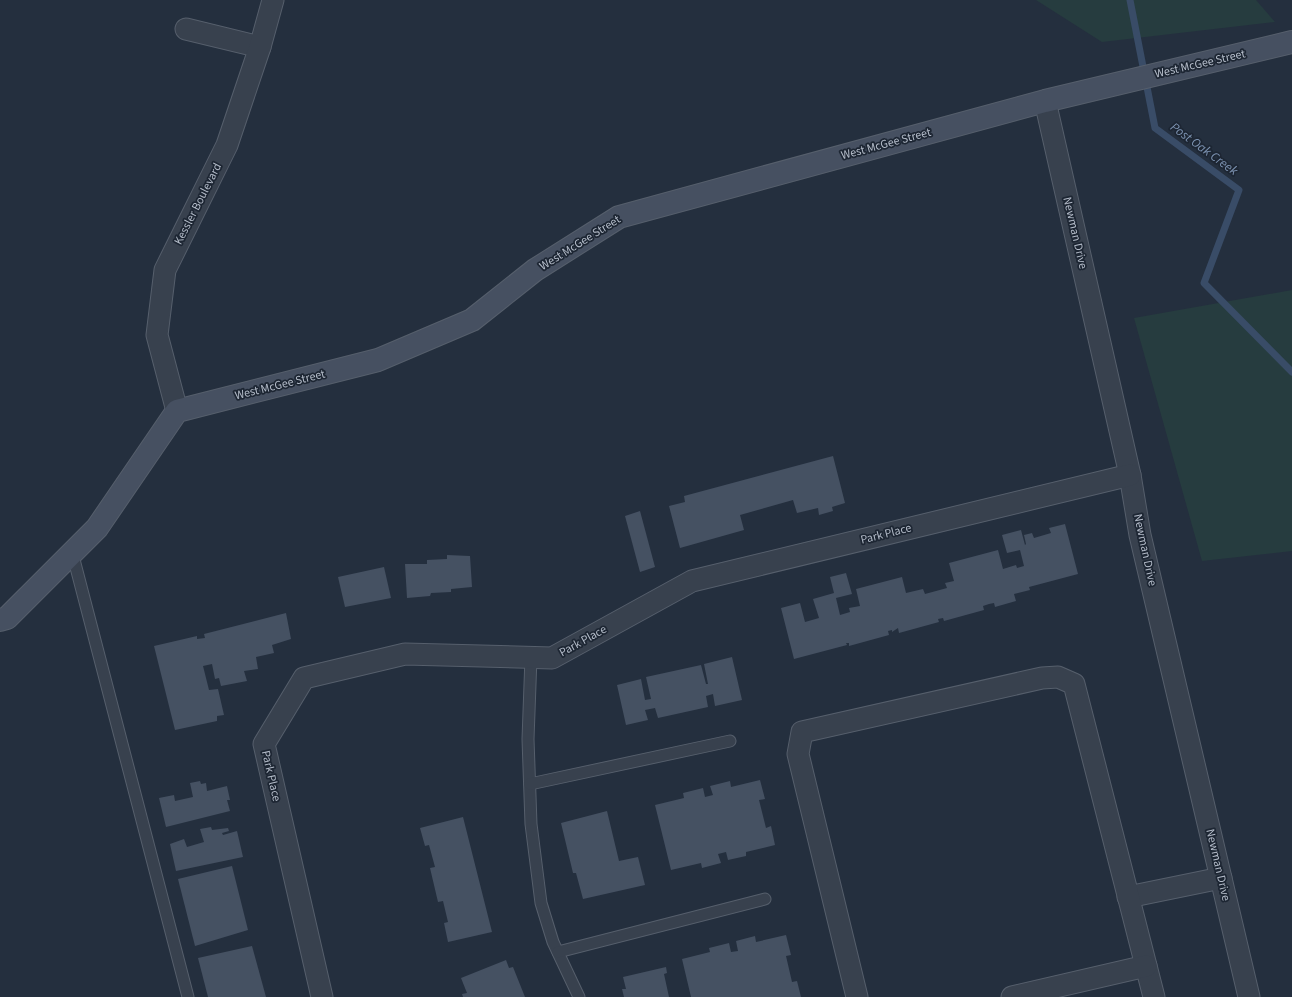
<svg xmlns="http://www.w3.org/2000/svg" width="1292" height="997" viewBox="0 0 1292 997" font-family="'Source Sans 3',sans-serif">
	<rect width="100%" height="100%" fill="#242f3e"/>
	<g fill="#263c3f">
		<polygon points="1036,0 1256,0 1275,22 1102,42"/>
		<polygon points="1292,290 1292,551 1202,561 1134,318"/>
	</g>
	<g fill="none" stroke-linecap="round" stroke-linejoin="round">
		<polyline stroke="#394c67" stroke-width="7" points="1130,0 1155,128 1239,190 1204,283 1292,372"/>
	</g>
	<g fill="#455162">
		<polygon points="833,456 845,503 832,507 833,511 819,515 818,508 797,513 793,500 740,515 744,530 680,548 669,506 685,502 684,496"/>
		<polygon points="640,511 655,567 640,572 625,516"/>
		<polygon points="1065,524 1078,574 1029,587 1030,590 1014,594 1016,601 995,607 994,603 989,604 983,606 984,610 944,621 943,618 938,619 939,622 899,633 898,628 892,632 892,630 888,631 889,635 849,646 849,643 846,643 847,645 794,659 781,608 800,603 805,622 819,618 813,599 834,593 830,577 846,573 852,594 836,598 840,615 850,612 849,608 860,606 856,589 902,577 906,593 923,589 925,594 947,588 945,583 954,581 949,563 998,550 1003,569 1016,565 1017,568 1024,566 1020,550 1007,553 1002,535 1021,530 1025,545 1026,544 1024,535 1032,533 1034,538 1051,533 1049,528"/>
		<polygon points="447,555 470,556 472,587 451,589 451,592 431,593 430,596 407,598 405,564 427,564 427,560 447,559"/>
		<polygon points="384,567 391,598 345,607 338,577"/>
		<polygon points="286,613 291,639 272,645 274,653 256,657 258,669 244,671 247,681 221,686 219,678 215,679 212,664 203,666 209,690 218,689 224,715 217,716 217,721 175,730 154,646 197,636 197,639 205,638 204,634"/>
		<polygon points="732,657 742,700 715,706 713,694 706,696 708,707 658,718 655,708 645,710 648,720 626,725 617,685 641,679 645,700 651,699 646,677 701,665 706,684 708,684 704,664"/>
		<polygon points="760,780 765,799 759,800 766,828 771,826 775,845 746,852 746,856 728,860 726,852 718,854 721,863 702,868 701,863 671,870 655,805 684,798 683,793 703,788 705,797 713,795 710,786 730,781 731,787"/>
		<polygon points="200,781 201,784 206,783 207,791 227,786 230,800 227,800 230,811 166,827 159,798 174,795 175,801 193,797 190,783"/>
		<polygon points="607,811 619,861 638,857 645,885 583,899 576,873 573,873 561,823"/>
		<polygon points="463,817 492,932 448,942 444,923 448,922 443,901 438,902 430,868 435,867 429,845 425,846 420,828"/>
		<polygon points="211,827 212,830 228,828 229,831 222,833 223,835 237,831 243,857 176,871 170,844 184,839 187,847 204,842 200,829"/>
		<polygon points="232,866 248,930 195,946 178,879"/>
		<polygon points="786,935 791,955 786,956 792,982 797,981 801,997 691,997 682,959 710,952 709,948 729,943 731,952 738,951 736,941 755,936 756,942"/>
		<polygon points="252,946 266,997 208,997 198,958"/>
		<polygon points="506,960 509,968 513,967 525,997 463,997 462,994 467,993 461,978"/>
		<polygon points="666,967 667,973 664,974 669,997 624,997 622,989 626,989 623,977"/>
	</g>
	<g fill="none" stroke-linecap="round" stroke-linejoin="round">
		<defs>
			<g id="lane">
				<polyline points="72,552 188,997"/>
				<polyline points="531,657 528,739 531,824 541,903 553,942 579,997"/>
				<polyline points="530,784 730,741"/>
				<polyline points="558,952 765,899"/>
			</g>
			<g id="street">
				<polyline points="186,29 260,47"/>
				<polyline points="1045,101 1130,475 1140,535 1249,997"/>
				<polyline points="177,411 157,335 165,270 227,145 260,47 273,0"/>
				<polyline points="1128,897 1221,878"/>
				<polyline points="322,997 264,744 304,678 405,654 552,658 692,581 1130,475"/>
				<polyline points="857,997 798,754 802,732 1042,678 1058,677 1074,684 1154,997"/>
				<polyline points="1012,997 1146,966"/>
			</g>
			<polyline id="secondary" points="0,620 7,618 97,528 177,411 378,360 472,320 535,270 619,217 1045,101 1292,42"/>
		</defs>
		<use href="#lane" stroke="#565f6c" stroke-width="13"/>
		<use href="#street" stroke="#565f6c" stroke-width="23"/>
		<use href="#secondary" stroke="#565f6c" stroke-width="24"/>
		<use href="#lane" stroke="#38414e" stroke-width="11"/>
		<use href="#street" stroke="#38414e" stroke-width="21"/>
		<use href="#secondary" stroke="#465061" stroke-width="22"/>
	</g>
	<g text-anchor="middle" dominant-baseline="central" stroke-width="3.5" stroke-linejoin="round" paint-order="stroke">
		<g font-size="12" fill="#b4bcc9" stroke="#1d2633">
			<text transform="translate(1200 64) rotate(-13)">West McGee Street</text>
			<text transform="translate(886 144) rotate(-15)">West McGee Street</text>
			<text transform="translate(198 204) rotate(-63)">Kessler Boulevard</text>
			<text transform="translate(1075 233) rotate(77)">Newman Drive</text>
			<text transform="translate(580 243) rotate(-32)">West McGee Street</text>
			<text transform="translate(280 385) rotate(-14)">West McGee Street</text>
			<text transform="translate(886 534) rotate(-14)">Park Place</text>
			<text transform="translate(1145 550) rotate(78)">Newman Drive</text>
			<text transform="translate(583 641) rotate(-29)">Park Place</text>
			<text transform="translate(271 776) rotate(77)">Park Place</text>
			<text transform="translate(1218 865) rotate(77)">Newman Drive</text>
		</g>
		<g font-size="13" font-style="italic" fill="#7c92b1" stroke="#1d2633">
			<text transform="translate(1204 149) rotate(36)">Post Oak Creek</text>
		</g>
	</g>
</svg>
